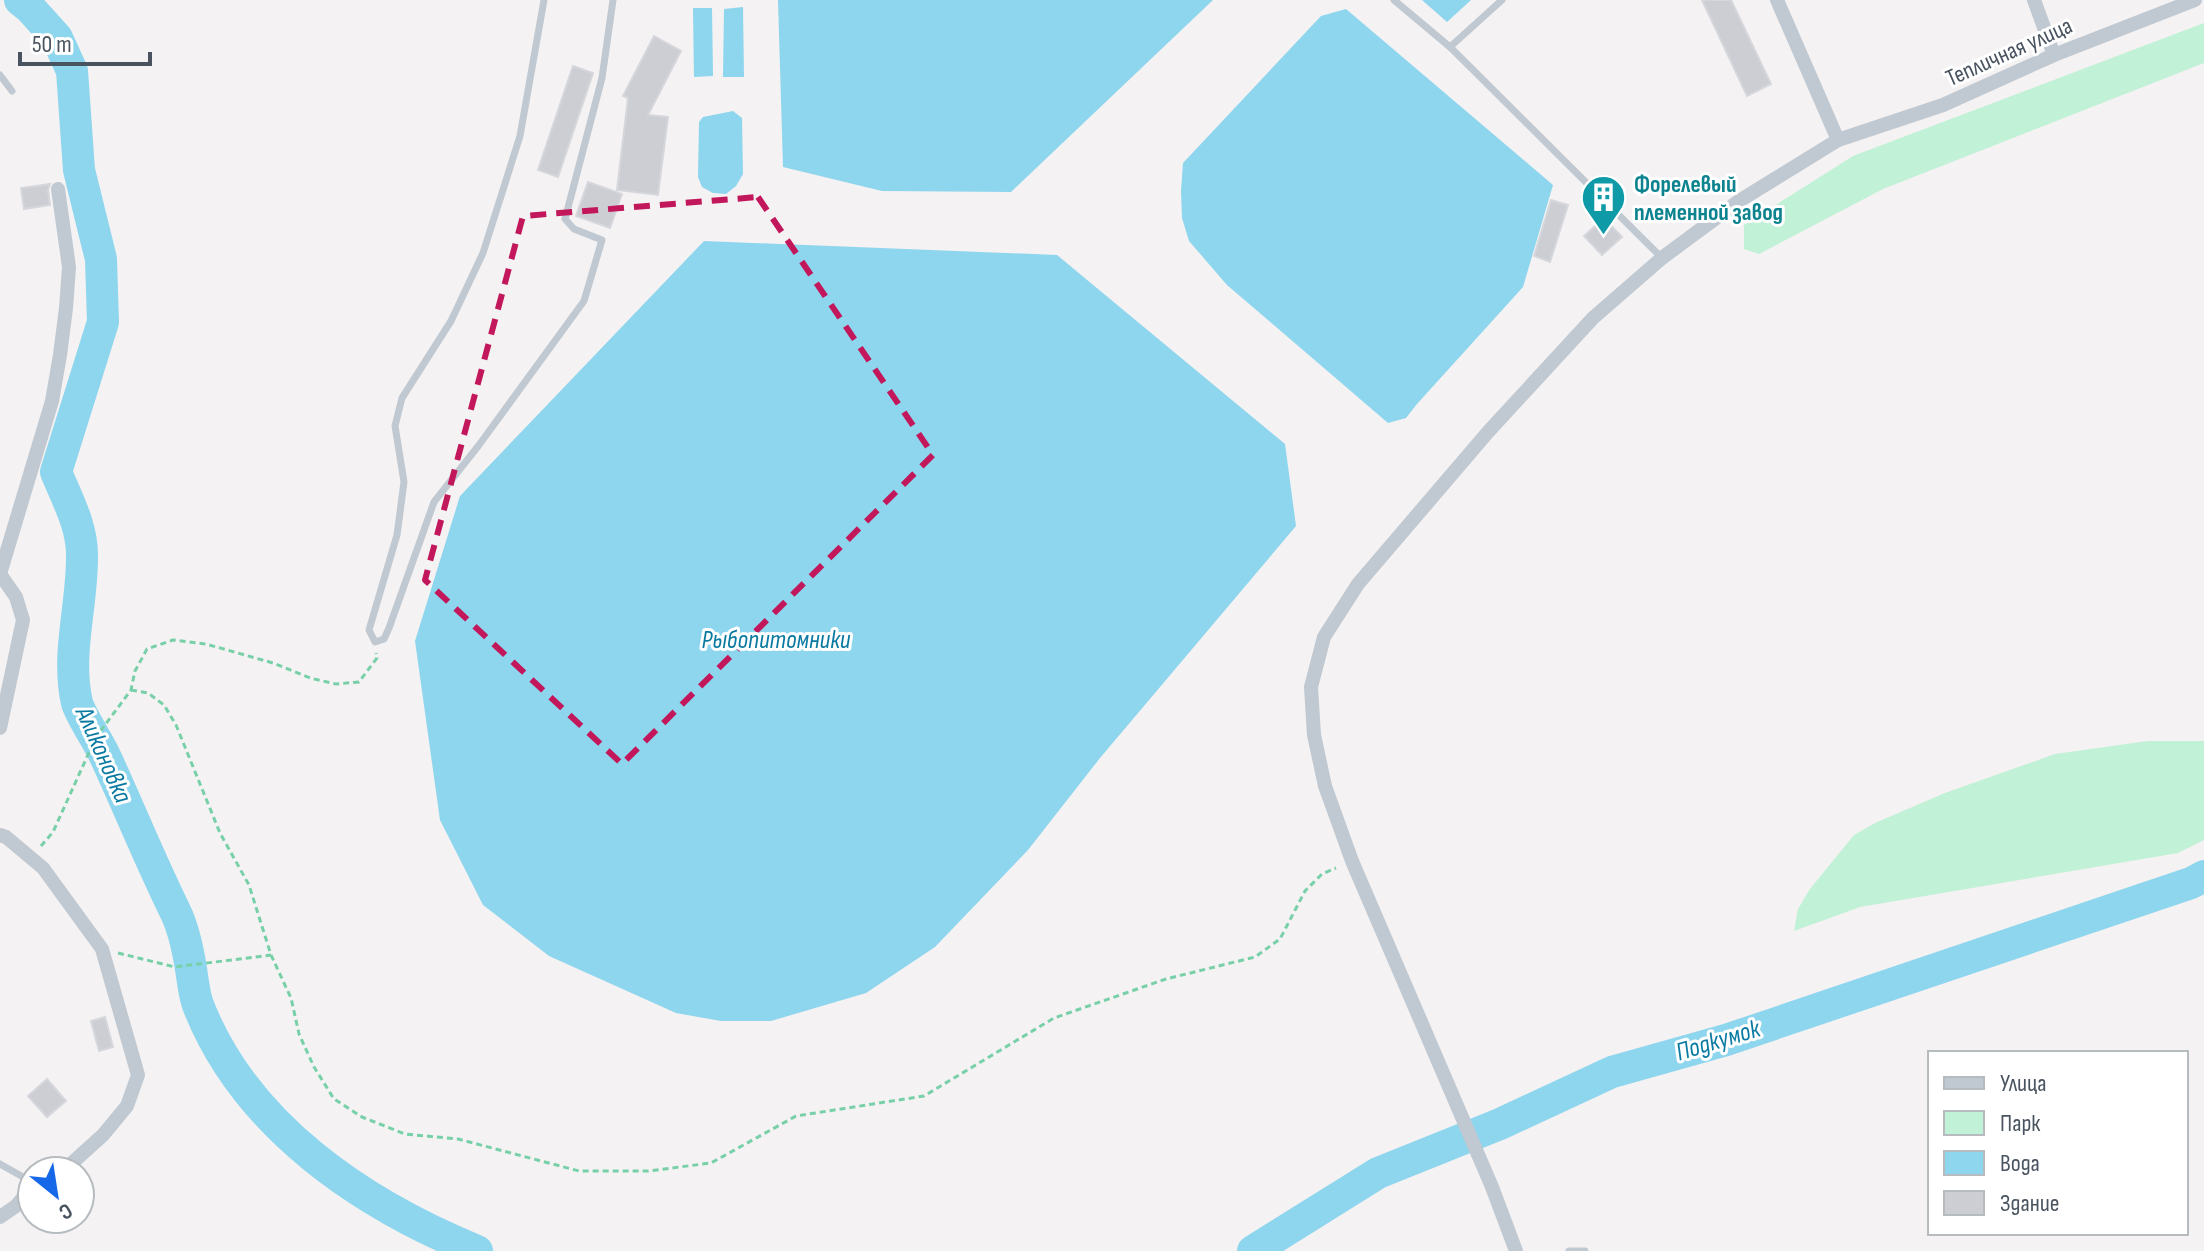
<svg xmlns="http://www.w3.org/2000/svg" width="2204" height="1251" viewBox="0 0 2204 1251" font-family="'Sofia Sans Condensed',sans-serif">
	<rect width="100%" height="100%" fill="#f4f2f2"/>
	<g fill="#c1f1d6">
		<polygon points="2204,23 2204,63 1883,189 1759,254 1744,249 1744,225 1853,156"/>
		<polygon points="2148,741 2204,741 2204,840 2178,853 1860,907 1794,931 1798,909 1810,889 1854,835 1875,823 1945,793 2055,754"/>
	</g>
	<g fill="#8ed5ee">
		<polygon points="778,0 1213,0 1011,192 882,191 783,167"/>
		<polygon points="1422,0 1471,0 1447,22"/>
		<polygon points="743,7 744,77 723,77 724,9"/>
		<polygon points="693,8 712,8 713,76 694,77"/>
		<polygon points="1346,9 1553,185 1523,287 1417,404 1406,418 1388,423 1227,285 1189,241 1182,218 1181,191 1183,163 1321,16"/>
		<polygon points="733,111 742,118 743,174 736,186 726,194 713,193 702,187 698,177 699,122 703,117"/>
		<polygon points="704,241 1057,255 1285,444 1296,526 1100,758 1028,850 935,947 866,993 771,1021 721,1021 676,1013 549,956 483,905 440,820 415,641 460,496"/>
	</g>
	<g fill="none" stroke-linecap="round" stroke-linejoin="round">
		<g stroke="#8ed5ee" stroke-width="32">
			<path d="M20 0 30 8 57 38 72 71 79 170 101 259 103 322 56 472C67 499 83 527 82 558 82 607 66 655 77 703 81 716 98 741 105 756 129 808 150 860 175 911 184 929 188 950 191 969 193 981 194 994 198 1005 245 1126 362 1204 477 1251"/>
			<polyline points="1253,1251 1378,1173 1500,1124 1612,1072 1726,1040 2191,883 2204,876"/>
		</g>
	</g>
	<g fill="#ccced4" stroke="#d6d7dd" stroke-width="2">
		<polygon points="1702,0 1731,0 1771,84 1747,96"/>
		<polygon points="654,36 681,51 648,115 668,117 658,195 617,190 628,98 623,96"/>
		<polygon points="573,66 593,73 558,177 538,170"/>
		<polygon points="588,182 622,194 610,228 576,216"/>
		<polygon points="50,184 48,190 50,205 24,209 21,188"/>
		<polygon points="1551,200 1568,205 1550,262 1534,256"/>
		<polygon points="1604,218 1622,237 1602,255 1584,236"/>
		<polygon points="105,1017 113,1047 99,1051 91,1021"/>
		<polygon points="47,1079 66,1101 47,1117 28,1096"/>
	</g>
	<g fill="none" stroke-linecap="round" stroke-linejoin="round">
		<g stroke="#78d0a9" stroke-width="3" stroke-dasharray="6 4" stroke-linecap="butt">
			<polyline points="131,690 148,693 164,705 176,725 220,833 249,885 271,955 291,998 299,1034 314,1067 334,1099 362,1117 405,1134 458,1139 579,1171 648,1171 711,1163 796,1116 924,1096 1054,1018 1166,979 1255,957 1280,939 1305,891 1322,874 1336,868"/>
			<polyline points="41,846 53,832 96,737 131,690 135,671 147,649 173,640 206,644 273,663 310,678 336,684 359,682 377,658 376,653"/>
			<polyline points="118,953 175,967 271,955"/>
		</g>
		<g stroke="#c0c8d1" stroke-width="7">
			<polyline points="544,0 520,136 483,253 451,321 402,398 395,426 404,482 397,535 369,630 375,642 384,639 389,628 434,502 479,445 584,301 602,240 574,229 565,219 602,78 613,0"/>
			<polyline points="1394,0 1450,47"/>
			<polyline points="1502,0 1450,47 1662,258"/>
			<polyline points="0,75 12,91"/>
			<polyline points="0,1164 32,1182"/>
			<polyline points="1569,1251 1585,1251"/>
		</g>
		<g stroke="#c0c8d1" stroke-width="14">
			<polyline points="1777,0 1838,140"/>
			<polyline points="2034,0 2054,55"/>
			<polyline points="0,574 52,401 60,355 66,308 69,267 58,189"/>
			<polyline points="0,574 16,597 23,620 0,728"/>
			<polyline points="0,835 6,837 43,868 102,949 138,1075 127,1106 103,1135 72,1163 57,1171"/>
			<polyline points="0,1217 16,1206 32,1187"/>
			<polyline points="1516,1251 1492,1187 1352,861 1325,786 1314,735 1311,687 1324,637 1358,584 1488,432 1593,318 1662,258 1739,201 1838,140 1943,105 2054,55 2195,0"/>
		</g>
	</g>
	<path fill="none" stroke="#c2185b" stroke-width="6" stroke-dasharray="16 10" stroke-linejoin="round" d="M758 197 933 455 622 764 425 580 523 216Z"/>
	<defs>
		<symbol id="building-pin" viewBox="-11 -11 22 30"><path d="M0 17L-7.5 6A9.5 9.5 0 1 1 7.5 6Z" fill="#0f9aa8" stroke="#fff"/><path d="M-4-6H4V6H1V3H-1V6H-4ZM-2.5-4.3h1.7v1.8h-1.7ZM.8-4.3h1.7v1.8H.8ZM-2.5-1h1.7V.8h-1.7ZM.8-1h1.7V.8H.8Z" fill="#fff"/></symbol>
	</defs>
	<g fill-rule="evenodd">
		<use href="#building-pin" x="1578" y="172" width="51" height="69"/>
	</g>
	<g text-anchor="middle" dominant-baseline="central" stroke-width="6" stroke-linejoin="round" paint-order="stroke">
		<g font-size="24" fill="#495460" stroke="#fff">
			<text transform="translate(2009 52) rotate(-24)">Тепличная улица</text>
		</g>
		<g font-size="24" font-weight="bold" fill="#0d838f" stroke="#fff" text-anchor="start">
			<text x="1634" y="184">Форелевый<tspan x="1634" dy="28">племенной завод</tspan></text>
		</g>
		<g font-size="26" font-style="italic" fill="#0b7aa2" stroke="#fff">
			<text x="776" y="640">Рыбопитомники</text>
			<text transform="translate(103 755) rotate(66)">Аликоновка</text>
			<text transform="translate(1718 1041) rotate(-17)">Подкумок</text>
		</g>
	</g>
	<rect x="1928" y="1051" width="260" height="184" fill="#ffffff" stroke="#b6bbbf" stroke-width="2"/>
	<rect x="1944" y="1077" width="40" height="12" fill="#c0c8d1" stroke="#b6bbbf" stroke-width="2"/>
	<text x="2000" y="1091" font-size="24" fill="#495460">Улица</text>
	<rect x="1944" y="1111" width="40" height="24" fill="#c1f1d6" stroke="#b6bbbf" stroke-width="2"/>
	<text x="2000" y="1131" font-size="24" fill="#495460">Парк</text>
	<rect x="1944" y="1151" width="40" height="24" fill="#8ed5ee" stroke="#b6bbbf" stroke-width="2"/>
	<text x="2000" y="1171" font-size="24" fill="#495460">Вода</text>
	<rect x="1944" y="1191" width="40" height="24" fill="#ccced4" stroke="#b6bbbf" stroke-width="2"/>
	<text x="2000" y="1211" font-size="24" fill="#495460">Здание</text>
	<g transform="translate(56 1195) rotate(150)"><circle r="38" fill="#ffffff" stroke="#b6bbbf" stroke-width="2"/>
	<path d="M0-6L14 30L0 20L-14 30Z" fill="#1768e9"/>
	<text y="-12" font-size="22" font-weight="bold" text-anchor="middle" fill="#495460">С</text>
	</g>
	<path d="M20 52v12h130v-12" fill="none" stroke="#495460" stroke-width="4"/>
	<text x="32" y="52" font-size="24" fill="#495460" stroke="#ffffff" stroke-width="6" paint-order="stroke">50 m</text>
</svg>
